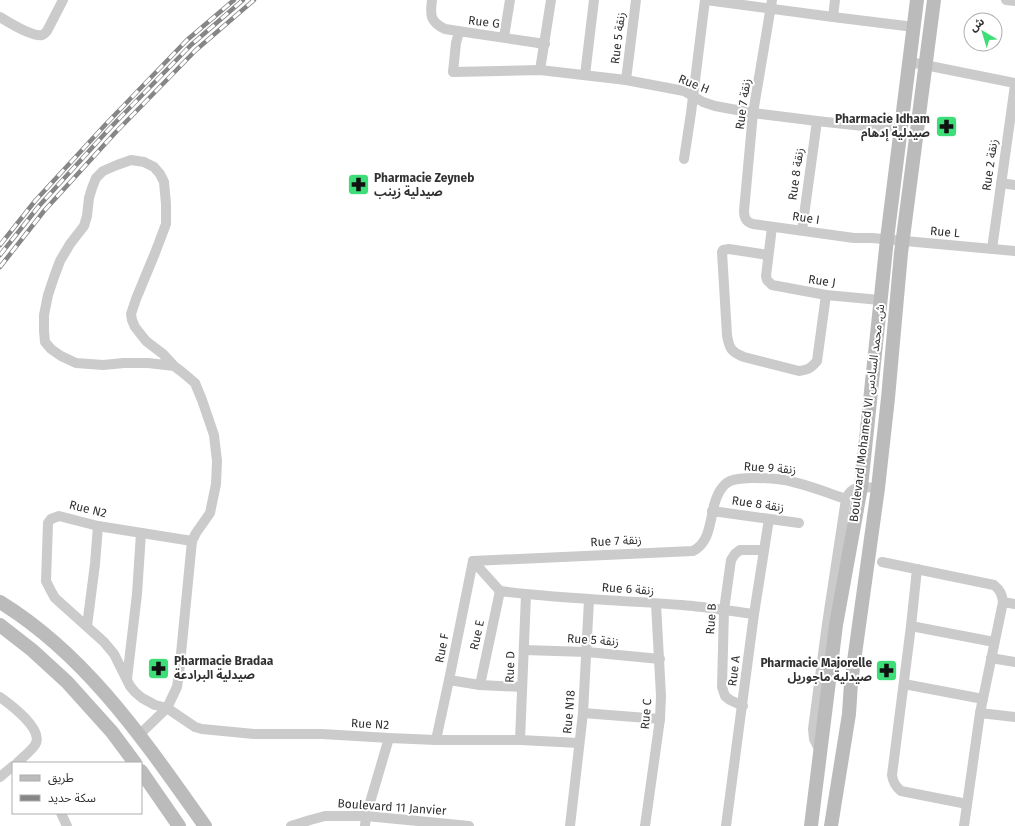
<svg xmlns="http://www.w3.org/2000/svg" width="1015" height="826" viewBox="0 0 1015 826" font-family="'Fira Sans','Noto Sans Arabic',sans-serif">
	<rect width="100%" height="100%" fill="#fff"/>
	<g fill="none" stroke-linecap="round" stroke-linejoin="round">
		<g stroke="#cbcbcb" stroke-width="10">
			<path d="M432 0C430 15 430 22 445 29L545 44"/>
			<polyline points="706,0 833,17 914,27"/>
			<path d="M772 0 753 113 744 211C744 218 746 222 753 224L854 238H872L1015 251"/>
			<polyline points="1006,0 1015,1"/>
			<path d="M0 17C8 22 33 37 42 35 44 35 45 33 47 31L63 0"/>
			<polyline points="833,17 835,0"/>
			<polyline points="459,32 456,43 453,72 540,70 626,80 684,91 703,102 715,106 753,113 817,121 900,130"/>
			<polyline points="504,37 510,0"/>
			<polyline points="910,62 1015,83"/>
			<polyline points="540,70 551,0"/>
			<polyline points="585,75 594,0"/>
			<polyline points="626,80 636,0"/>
			<polyline points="684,159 691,113 705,0"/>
			<polyline points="1001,183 1015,185"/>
			<polyline points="772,227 766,276 767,280 772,285 826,295 880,300"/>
			<polyline points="802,230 817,121"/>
			<polyline points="992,249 1015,85"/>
			<path d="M768 255 729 249 723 250 722 252 727 335C729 348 731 352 744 357L799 371C808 370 811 368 817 361L826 295"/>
			<polyline points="712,511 799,523"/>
			<polyline points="192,541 98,526 59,516 51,519 48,523 46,581 51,591 55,598 104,642 114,654 130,686 135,692 142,698 155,705 167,708 195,727 202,729 254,734 322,734 389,738 436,740 520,740 579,743"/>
			<path d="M473 561 693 551C707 544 709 529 712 515 714 503 718 487 730 481 738 478 746 478 754 478 766 478 782 479 793 482 811 486 828 493 846 499"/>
			<polyline points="473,561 500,591"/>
			<path d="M882 562 994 585C1000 590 1002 594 1003 602L980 713 964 826"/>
			<path d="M917 569 911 626 892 775C893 782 895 786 901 791L967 804"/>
			<path d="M500 591C560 599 621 600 682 605 706 607 730 611 754 614"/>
			<polyline points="1003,602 1015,604"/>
			<polyline points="87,626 95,564 98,526"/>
			<polyline points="911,626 994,642"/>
			<polyline points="524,650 587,652 660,659"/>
			<polyline points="991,658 1015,662"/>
			<polyline points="127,679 137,594 141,533"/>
			<polyline points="449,680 480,685 522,687"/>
			<polyline points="904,684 983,699"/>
			<polyline points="480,685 500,591"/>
			<path d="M0 697C10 704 45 730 35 745 32 750 21 759 17 763"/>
			<polyline points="743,706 730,700 725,696 722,687 724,610 731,560 735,554 740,550 764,550"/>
			<polyline points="583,713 660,719"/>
			<polyline points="980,713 1015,717"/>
			<polyline points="139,735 167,708 177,687 179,674 192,541 196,533 210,513 216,484 217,461 214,435 202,400 195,383 182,372 174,366 148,363 124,363 103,365 76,363 61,356 51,349 45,342 44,331 44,315 48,295 54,277 60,261 70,244 84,226 87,216 89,198 92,188 96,178 103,171 117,165 131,160 144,162 154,167 160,174 164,182 166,204 166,224 155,253 136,299 131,314 132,320 135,327 146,341 163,354 174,366"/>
			<polyline points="436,740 449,680 473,561"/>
			<polyline points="520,740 526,595"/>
			<path d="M820 751 814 739 813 729 827 624 846 499C852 484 864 487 878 488"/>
			<polyline points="0,777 13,766"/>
			<polyline points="61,813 67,826"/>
			<polyline points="291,826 310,820 325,816 366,816 469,826"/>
			<polyline points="365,826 366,816 389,738"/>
			<polyline points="570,826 583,713 589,600"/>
			<polyline points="645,826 660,719 661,696 656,604"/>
			<polyline points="726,826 754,614 769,519"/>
		</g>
		<g stroke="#bbb" stroke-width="14">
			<path d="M0 602C88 656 146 743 205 826"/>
			<polyline points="0,625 32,650 67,682 112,732 135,763"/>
			<polyline points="141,771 179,826"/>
			<polyline points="811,826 836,625 861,487 887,239 917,0"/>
			<polyline points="831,826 849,714 851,683 878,488 888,398 901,253 934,0"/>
		</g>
		<defs>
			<g id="rail">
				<polyline points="0,245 35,201 106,124 187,40 234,0"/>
				<polyline points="0,255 39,206 110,128 191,45 243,0"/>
				<polyline points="0,267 44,211 115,133 196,50 254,0"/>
			</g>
		</defs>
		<use href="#rail" stroke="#868686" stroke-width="4.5"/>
		<use href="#rail" stroke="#fff" stroke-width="3" stroke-dasharray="9" stroke-linecap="butt"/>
	</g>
	<defs>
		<symbol id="pharmacy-square" viewBox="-11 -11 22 22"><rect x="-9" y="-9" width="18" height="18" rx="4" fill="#3dde77" stroke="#fff"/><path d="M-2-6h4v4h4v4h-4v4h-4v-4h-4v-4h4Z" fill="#111"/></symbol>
	</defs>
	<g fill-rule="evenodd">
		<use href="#pharmacy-square" x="934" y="114" width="25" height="25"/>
		<use href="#pharmacy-square" x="346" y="172" width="25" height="25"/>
		<use href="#pharmacy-square" x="146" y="656" width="25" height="25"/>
		<use href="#pharmacy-square" x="874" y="658" width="25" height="25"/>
	</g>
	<g text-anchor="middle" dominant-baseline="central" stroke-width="4" stroke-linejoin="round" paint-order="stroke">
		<g font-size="12" fill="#313131" stroke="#fff">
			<text transform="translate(484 22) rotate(7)">Rue G</text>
			<text transform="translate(618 38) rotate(-83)">Rue 5 زنقة</text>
			<text transform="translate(694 84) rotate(22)">Rue H</text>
			<text transform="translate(743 104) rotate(-82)">Rue 7 زنقة</text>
			<text transform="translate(990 165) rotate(-82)">Rue 2 زنقة</text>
			<text transform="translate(796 174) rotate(-82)">Rue 8 زنقة</text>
			<text transform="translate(806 218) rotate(8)">Rue I</text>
			<text transform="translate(945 232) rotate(5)">Rue L</text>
			<text transform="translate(822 281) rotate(8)">Rue J</text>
			<text transform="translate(867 413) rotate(-83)">Boulevard Mohamed VI ش. محمد السادس</text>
			<text transform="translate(770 468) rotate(4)">Rue 9 زنقة</text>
			<text transform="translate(758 504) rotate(8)">Rue 8 زنقة</text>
			<text transform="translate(88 509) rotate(14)">Rue N2</text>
			<text transform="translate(616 541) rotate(-3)">Rue 7 زنقة</text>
			<text transform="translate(628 589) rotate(4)">Rue 6 زنقة</text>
			<text transform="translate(711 619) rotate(-86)">Rue B</text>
			<text transform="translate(477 635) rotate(-78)">Rue E</text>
			<text transform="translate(593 640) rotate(4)">Rue 5 زنقة</text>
			<text transform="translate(442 648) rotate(-79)">Rue F</text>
			<text transform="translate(510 667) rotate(-88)">Rue D</text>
			<text transform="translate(734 671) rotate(-83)">Rue A</text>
			<text transform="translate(569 712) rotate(-85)">Rue N18</text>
			<text transform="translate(646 714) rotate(-85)">Rue C</text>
			<text transform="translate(370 724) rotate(3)">Rue N2</text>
			<text transform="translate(392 807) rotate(4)">Boulevard 11 Janvier</text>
		</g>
		<g font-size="12" font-weight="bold" fill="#313131" stroke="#fff" text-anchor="end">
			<text x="930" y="119">Pharmacie Idham<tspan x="930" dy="14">صيدلية إدهام</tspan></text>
			<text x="374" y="178" text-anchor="start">Pharmacie Zeyneb<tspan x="374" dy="14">صيدلية زينب</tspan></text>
			<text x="174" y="661" text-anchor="start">Pharmacie Bradaa<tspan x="174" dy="14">صيدلية البرادعة</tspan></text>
			<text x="872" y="663">Pharmacie Majorelle<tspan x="872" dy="14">صيدلية ماجوريل</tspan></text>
		</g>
	</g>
	<rect x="12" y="762" width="130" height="52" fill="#ffffff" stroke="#adadad"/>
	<rect x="20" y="775" width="20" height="6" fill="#bbbbbb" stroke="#adadad"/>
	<text x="48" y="782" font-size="12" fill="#313131">طريق</text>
	<rect x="20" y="795" width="20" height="6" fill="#868686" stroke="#adadad"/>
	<text x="48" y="802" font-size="12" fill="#313131">سكة حديد</text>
	<g transform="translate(983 32) rotate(322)"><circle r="19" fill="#ffffff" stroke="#adadad"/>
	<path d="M0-3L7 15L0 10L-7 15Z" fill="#3dde77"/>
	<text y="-6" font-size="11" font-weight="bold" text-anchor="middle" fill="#313131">ش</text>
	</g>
</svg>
